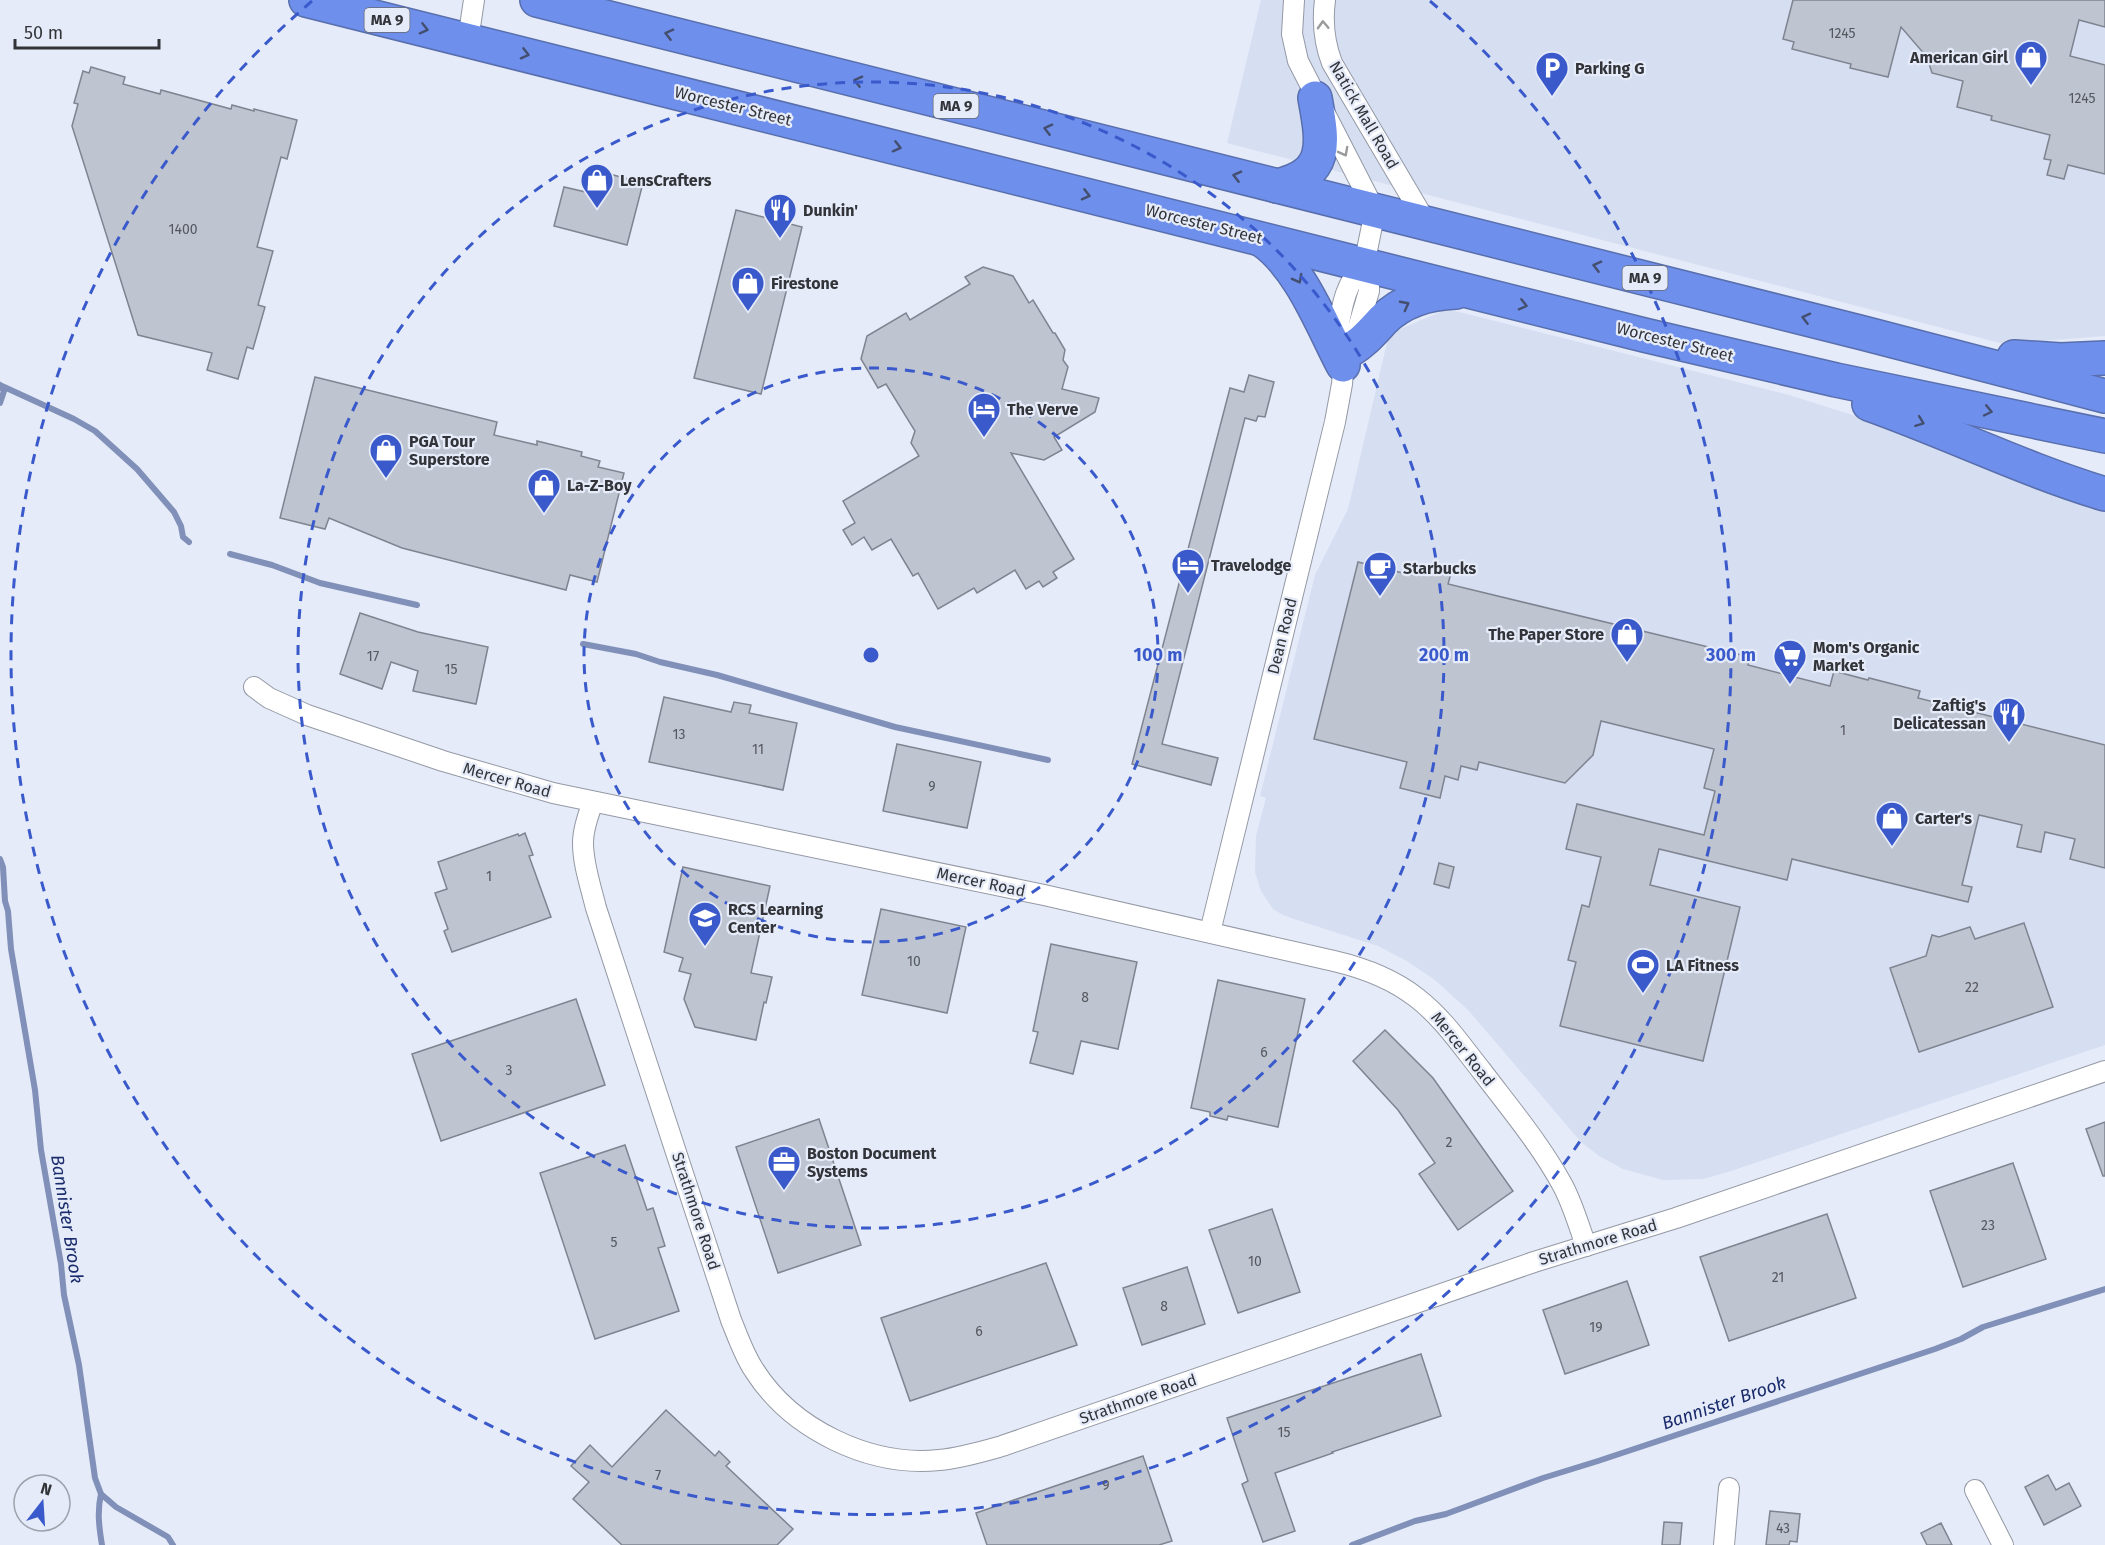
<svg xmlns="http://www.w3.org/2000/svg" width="2105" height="1545" viewBox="0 0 2105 1545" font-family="'Fira Sans',sans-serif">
	<rect width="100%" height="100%" fill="#e5ebf8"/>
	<g fill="#d6def2">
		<polygon points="1261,0 2105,0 2105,336 2004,344 1227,143"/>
		<polygon points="1447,309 1789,395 1903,431 2105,512 2105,1045 1728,1172 1703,1179 1663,1180 1623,1169 1599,1156 1581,1142 1469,1011 1435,980 1407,961 1378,946 1294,919 1283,915 1273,909 1261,891 1255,872 1256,836 1266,798 1260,796 1315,575 1348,509 1389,334"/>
	</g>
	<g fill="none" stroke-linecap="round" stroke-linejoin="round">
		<g stroke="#8090b8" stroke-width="6">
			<polyline points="0,385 4,391 0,403"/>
			<polyline points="2,386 74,419 95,431 137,469 174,512 181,526 183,537 189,542"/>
			<polyline points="230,554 272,565 320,583 417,605"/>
			<polyline points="583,644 636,654 660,662 717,675 895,727 1048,760"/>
			<polyline points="0,859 3,867 5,901 8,911 11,949 35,1090 41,1150 61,1264 64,1295 79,1365 95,1478 101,1494 116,1507 168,1537 173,1545"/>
			<path d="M101 1494C97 1511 99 1527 102 1545"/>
			<polyline points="1352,1545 1415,1521 1446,1514 1543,1478 1598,1461 1935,1349 1961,1339 1983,1327 2105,1289"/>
		</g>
	</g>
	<g fill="#bfc4d1" stroke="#7f8490" stroke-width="1.5">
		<polygon points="1793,0 2105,0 2105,27 2079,20 2070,56 2105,65 2105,174 2068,165 2064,179 2047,175 2051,160 2044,159 2050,135 1991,120 1992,116 1957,107 1963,81 1932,73 1927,57 1901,27 1888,77 1850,68 1851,64 1792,49 1794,42 1783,39"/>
		<polygon points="91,67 125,77 123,84 160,94 161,90 231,109 232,105 254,111 254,109 297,120 287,159 281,157 257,247 273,251 258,305 265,307 253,349 247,347 238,379 207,370 212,353 138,335 72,126 78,104 74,103 83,71 89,73"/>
		<polygon points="595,170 643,183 627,245 554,226 564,187 590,193"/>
		<polygon points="736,210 802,227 761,394 694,378"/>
		<polygon points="983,267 1013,276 1029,303 1033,300 1053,333 1055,333 1065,350 1063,360 1068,367 1062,389 1099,398 1095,412 1054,437 1062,450 1044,460 1011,453 1074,559 1053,572 1057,578 1043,587 1039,581 1026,589 1015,570 977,593 974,588 938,609 918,573 913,576 891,539 872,550 864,537 852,545 843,530 855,523 843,501 919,456 911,443 915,431 886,384 878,388 861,359 867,336 906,313 910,320 970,284 965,277"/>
		<polygon points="1249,375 1274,382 1265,417 1258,416 1256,421 1245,418 1162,744 1218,758 1211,785 1132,764 1230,388 1244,392"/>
		<polygon points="315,377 497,422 494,435 537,445 537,441 582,452 581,456 600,461 598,467 624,473 597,582 570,575 566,590 402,548 329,518 325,529 280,518"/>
		<polygon points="1358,562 1411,575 1414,564 1451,573 1448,584 1750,657 1748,665 1830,686 1834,671 1868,680 1869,678 1920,691 1918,698 2105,745 2105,868 2070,859 2075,839 2045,832 2041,852 2017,847 2022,825 1979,815 1962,885 1972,887 1968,902 1792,859 1787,880 1659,849 1650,885 1740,907 1703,1061 1560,1026 1576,962 1568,960 1582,905 1589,907 1601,857 1566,849 1577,804 1704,835 1715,791 1704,788 1714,749 1601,721 1593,755 1565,783 1479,762 1477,770 1461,766 1458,780 1445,776 1440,798 1400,788 1407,762 1314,739"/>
		<polygon points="360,613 418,632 488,647 476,704 413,691 418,671 391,662 382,689 340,674"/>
		<polygon points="664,697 731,712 734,702 751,705 749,713 797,723 783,790 649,762"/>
		<polygon points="897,744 981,762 967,828 883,811"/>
		<polygon points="525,833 533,855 529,856 551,917 452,952 444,931 448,929 435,893 447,889 438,862 518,834 519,836"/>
		<polygon points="1439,863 1454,867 1449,888 1434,884"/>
		<polygon points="683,867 770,886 751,973 772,977 766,1003 764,1002 756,1040 695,1027 684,999 691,974 679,971 683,958 664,952"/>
		<polygon points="881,909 966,927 947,1013 862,995"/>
		<polygon points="2024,923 2053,1007 1919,1052 1890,968 1926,956 1932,935 1939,937 1970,927 1975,939"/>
		<polygon points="1051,944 1137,962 1118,1049 1081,1041 1073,1074 1030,1063 1038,1032 1033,1031"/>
		<polygon points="1218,980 1305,999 1278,1127 1228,1116 1227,1120 1210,1116 1210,1112 1191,1108"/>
		<polygon points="576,999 605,1085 441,1141 412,1054"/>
		<polygon points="1385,1030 1433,1078 1513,1191 1458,1230 1419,1174 1435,1163 1398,1110 1353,1061"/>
		<polygon points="819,1119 861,1245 778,1273 736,1147"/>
		<polygon points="2105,1122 2105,1176 2103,1176 2086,1129"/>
		<polygon points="625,1145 647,1210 653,1208 665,1246 658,1248 679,1311 595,1339 540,1173"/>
		<polygon points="2013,1163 2046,1259 1963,1287 1930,1191"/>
		<polygon points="1272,1209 1300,1292 1238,1313 1209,1230"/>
		<polygon points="1827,1214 1856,1298 1729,1341 1700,1257"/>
		<polygon points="1046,1263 1077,1345 910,1401 881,1318"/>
		<polygon points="1187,1267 1205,1324 1142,1345 1123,1288"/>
		<polygon points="1627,1281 1649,1345 1565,1374 1543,1310"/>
		<polygon points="1421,1354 1441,1416 1332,1452 1333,1453 1275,1473 1295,1531 1263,1542 1242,1484 1248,1481 1227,1418"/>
		<polygon points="666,1410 715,1456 719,1451 730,1462 726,1466 793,1529 777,1545 622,1545 573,1499 589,1482 571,1466 590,1445 612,1467"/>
		<polygon points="1143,1456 1172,1541 1159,1545 987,1545 976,1513"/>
		<polygon points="2048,1475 2056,1490 2069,1483 2081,1506 2044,1525 2025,1487"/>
		<polygon points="1770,1511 1800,1514 1797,1542 1790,1541 1789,1545 1766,1545"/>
		<polygon points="1664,1522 1682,1523 1680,1545 1662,1545"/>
		<polygon points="1941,1523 1952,1545 1927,1545 1921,1533"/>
	</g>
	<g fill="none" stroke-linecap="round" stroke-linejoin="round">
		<defs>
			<g id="street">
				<polyline points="1294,0 1292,34 1298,61 1375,211 1364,265 1369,280 1369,291 1356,335 1346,338"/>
				<path d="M1325 0C1322 23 1324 42 1332 63L1427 224"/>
				<polyline points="468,40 474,0"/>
				<path d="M254 687 269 698 307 715 443 761 553 793 1044 895 1334 961C1364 968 1393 979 1417 998 1443 1018 1461 1045 1481 1070 1509 1107 1541 1145 1563 1186 1573 1205 1579 1226 1586 1246"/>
				<path d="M593 802C588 815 583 829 583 843 583 865 591 887 596 908L731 1320C738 1337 744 1355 754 1370 792 1430 870 1467 939 1460 961 1458 981 1452 1002 1446L1534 1262 1676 1218 2105 1071"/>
				<path d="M1210 932 1335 422 1342 384 1346 338 1338 329C1342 305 1346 282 1364 265"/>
				<polyline points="1975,1490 2003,1545"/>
				<polyline points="1724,1545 1729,1488"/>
			</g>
			<g id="highway">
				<polyline points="306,0 1644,335 1836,380 2105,436"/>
				<polyline points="537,0 1863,333 2105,396"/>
				<path d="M1277 186C1330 174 1323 142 1315 98"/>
				<path d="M1262 240C1300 266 1322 325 1343 365"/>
				<path d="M1343 354C1361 345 1370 334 1383 320 1403 300 1428 293 1456 292"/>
				<polyline points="2014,357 2061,360 2105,358"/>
				<path d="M1869 404C1948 432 2025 470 2105 494"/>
			</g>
		</defs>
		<use href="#street" stroke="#9499a5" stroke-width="22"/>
		<use href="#highway" stroke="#596fad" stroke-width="36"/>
		<use href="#street" stroke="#fff" stroke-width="20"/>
		<use href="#highway" stroke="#6e8fec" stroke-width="33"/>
	</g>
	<defs><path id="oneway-chevron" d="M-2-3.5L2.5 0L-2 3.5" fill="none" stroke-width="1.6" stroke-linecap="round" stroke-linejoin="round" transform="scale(1.5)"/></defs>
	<g stroke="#989a9c">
		<use href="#oneway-chevron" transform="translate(1323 25) rotate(-92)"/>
		<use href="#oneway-chevron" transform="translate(1344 152) rotate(62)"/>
	</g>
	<g stroke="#444f6f">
		<use href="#oneway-chevron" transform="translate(424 29) rotate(14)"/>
		<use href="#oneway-chevron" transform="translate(669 34) rotate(-166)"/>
		<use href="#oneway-chevron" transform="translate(525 54) rotate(14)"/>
		<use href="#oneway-chevron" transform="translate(858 81) rotate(-166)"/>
		<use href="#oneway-chevron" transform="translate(1048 129) rotate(-166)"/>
		<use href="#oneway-chevron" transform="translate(897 147) rotate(14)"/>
		<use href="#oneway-chevron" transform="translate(1237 176) rotate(-166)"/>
		<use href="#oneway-chevron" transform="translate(1086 195) rotate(14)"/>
		<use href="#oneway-chevron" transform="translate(1597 266) rotate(-166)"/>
		<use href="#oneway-chevron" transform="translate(1298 279) rotate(62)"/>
		<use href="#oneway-chevron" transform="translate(1405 305) rotate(-28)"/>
		<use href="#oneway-chevron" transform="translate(1523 305) rotate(14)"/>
		<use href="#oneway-chevron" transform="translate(1806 318) rotate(-166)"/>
		<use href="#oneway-chevron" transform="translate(1988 411) rotate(12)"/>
		<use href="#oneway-chevron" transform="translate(1920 422) rotate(21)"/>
	</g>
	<g fill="none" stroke="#3a5acc" stroke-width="3" stroke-dasharray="10 8">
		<circle cx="871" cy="655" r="287"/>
		<circle cx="871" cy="655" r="573"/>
		<path d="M1430 1A860 860 0 1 1 312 1"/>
	</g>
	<defs>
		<symbol id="shop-pin" viewBox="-11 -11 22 30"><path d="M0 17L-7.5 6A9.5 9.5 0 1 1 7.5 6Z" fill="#3a5acc" stroke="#e5ebf8"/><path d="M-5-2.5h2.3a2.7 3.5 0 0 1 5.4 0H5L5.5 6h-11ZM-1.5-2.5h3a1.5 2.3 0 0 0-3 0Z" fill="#fff"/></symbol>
		<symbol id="parking-pin" viewBox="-11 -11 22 30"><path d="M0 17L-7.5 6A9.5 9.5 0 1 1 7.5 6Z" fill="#3a5acc" stroke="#e5ebf8"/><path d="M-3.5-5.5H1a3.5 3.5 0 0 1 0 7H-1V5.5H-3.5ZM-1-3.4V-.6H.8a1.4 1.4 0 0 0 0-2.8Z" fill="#fff"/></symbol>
		<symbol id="restaurant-pin" viewBox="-11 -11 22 30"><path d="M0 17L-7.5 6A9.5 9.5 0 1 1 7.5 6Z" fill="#3a5acc" stroke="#e5ebf8"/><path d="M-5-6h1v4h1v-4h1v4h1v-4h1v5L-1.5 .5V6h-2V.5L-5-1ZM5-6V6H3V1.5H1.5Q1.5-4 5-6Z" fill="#fff"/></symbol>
		<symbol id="hotel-pin" viewBox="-11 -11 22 30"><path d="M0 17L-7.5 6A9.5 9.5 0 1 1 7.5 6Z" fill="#3a5acc" stroke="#e5ebf8"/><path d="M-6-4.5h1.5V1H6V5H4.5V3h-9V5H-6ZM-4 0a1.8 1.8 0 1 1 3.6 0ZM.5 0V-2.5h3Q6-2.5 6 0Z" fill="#fff"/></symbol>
		<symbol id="cafe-pin" viewBox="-11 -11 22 30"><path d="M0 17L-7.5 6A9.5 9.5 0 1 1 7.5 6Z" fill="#3a5acc" stroke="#e5ebf8"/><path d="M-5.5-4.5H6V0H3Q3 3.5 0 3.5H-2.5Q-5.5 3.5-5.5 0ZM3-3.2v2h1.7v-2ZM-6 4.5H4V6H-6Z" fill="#fff"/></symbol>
		<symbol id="supermarket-pin" viewBox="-11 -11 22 30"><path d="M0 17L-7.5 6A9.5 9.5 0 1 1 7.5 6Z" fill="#3a5acc" stroke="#e5ebf8"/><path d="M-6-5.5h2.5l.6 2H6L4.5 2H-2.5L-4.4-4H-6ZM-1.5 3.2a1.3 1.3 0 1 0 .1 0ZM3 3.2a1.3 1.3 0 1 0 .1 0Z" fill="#fff"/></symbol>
		<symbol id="school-pin" viewBox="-11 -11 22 30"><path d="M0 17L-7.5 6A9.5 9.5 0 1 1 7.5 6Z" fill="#3a5acc" stroke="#e5ebf8"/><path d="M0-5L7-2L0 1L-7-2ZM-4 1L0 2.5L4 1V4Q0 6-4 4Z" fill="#fff"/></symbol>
		<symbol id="stadium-pin" viewBox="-11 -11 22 30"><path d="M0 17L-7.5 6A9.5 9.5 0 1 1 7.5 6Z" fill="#3a5acc" stroke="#e5ebf8"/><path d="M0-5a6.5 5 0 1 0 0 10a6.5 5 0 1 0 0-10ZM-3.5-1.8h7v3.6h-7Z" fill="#fff"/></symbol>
		<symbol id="office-pin" viewBox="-11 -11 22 30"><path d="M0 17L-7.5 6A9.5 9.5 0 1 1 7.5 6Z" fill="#3a5acc" stroke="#e5ebf8"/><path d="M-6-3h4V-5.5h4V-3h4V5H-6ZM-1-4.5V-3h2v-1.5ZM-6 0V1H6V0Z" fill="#fff"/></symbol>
	</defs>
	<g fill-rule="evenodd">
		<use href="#shop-pin" x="2012" y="38" width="38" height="52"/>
		<use href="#parking-pin" x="1533" y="49" width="38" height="52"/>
		<use href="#shop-pin" x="578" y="161" width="38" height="52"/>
		<use href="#restaurant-pin" x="761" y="191" width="38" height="52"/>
		<use href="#shop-pin" x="729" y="264" width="38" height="52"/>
		<use href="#hotel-pin" x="965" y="390" width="38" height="52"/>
		<use href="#shop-pin" x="367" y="431" width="38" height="52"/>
		<use href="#shop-pin" x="525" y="466" width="38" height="52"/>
		<use href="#hotel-pin" x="1169" y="546" width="38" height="52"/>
		<use href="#cafe-pin" x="1361" y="549" width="38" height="52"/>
		<use href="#shop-pin" x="1608" y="615" width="38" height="52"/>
		<use href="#supermarket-pin" x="1771" y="637" width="38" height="52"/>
		<use href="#restaurant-pin" x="1990" y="695" width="38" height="52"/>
		<use href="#shop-pin" x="1873" y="799" width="38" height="52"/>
		<use href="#school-pin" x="686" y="899" width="38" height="52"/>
		<use href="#stadium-pin" x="1624" y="946" width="38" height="52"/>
		<use href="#office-pin" x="765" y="1143" width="38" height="52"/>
	</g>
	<g text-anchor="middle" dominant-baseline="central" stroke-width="4.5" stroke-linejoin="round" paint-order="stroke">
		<g font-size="14" fill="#55585f">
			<text x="1842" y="33">1245</text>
			<text x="2082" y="98">1245</text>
			<text x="183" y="229">1400</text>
			<text x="373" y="656">17</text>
			<text x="451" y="669">15</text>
			<text x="1843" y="730">1</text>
			<text x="679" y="734">13</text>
			<text x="758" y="749">11</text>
			<text x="932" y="786">9</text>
			<text x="489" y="876">1</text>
			<text x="914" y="961">10</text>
			<text x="1972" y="987">22</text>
			<text x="1085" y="997">8</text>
			<text x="1264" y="1052">6</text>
			<text x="509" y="1070">3</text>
			<text x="1449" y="1142">2</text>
			<text x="1988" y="1225">23</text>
			<text x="614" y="1242">5</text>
			<text x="1255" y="1261">10</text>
			<text x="1778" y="1277">21</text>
			<text x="1164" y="1306">8</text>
			<text x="1596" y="1327">19</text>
			<text x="979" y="1331">6</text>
			<text x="1284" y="1432">15</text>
			<text x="658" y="1475">7</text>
			<text x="1106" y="1485">9</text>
			<text x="1783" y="1528">43</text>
		</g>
		<g fill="#e5ebf8" stroke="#686b72" stroke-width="1.5">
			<rect x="364.5" y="8" width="45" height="24" rx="4.5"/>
			<rect x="933.5" y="94" width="45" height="24" rx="4.5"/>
			<rect x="1622.5" y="266" width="45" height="24" rx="4.5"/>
		</g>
		<g font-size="15" font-weight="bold" fill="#323439">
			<text x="387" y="20">MA 9</text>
			<text x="956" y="106">MA 9</text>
			<text x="1645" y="278">MA 9</text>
		</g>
		<g font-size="16" font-weight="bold" fill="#323439" stroke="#e5ebf8" text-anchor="start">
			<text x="2008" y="57" text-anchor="end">American Girl</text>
			<text x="1575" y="68">Parking G</text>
			<text x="620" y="180">LensCrafters</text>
			<text x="803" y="210">Dunkin'</text>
			<text x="771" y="283">Firestone</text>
			<text x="1007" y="409">The Verve</text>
			<text x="409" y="441">PGA Tour<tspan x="409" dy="18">Superstore</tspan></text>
			<text x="567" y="485">La-Z-Boy</text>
			<text x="1211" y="565">Travelodge</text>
			<text x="1403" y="568">Starbucks</text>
			<text x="1604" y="634" text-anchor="end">The Paper Store</text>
			<text x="1813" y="647">Mom's Organic<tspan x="1813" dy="18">Market</tspan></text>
			<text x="1986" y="705" text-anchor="end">Zaftig's<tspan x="1986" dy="18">Delicatessan</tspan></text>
			<text x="1915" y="818">Carter's</text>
			<text x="728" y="909">RCS Learning<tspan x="728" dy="18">Center</tspan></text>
			<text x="1666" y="965">LA Fitness</text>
			<text x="807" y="1153">Boston Document<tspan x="807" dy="18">Systems</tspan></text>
		</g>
		<g font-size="16" fill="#323439" stroke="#e5ebf8">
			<text transform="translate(733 106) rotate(14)">Worcester Street</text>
			<text transform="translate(1364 115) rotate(60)">Natick Mall Road</text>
			<text transform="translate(1204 224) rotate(14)">Worcester Street</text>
			<text transform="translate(1675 342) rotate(14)">Worcester Street</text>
			<text transform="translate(1282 636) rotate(-76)">Dean Road</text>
			<text transform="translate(507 780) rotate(16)">Mercer Road</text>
			<text transform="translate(981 882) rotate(12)">Mercer Road</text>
			<text transform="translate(1463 1049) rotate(51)">Mercer Road</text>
			<text transform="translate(696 1211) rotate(72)">Strathmore Road</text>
			<text transform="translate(1598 1242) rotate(-17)">Strathmore Road</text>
			<text transform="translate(1138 1399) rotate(-19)">Strathmore Road</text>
		</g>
		<g font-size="18" font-style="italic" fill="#1a2c6c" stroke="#e5ebf8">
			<text transform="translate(67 1219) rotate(81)">Bannister Brook</text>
			<text transform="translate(1724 1403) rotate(-19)">Bannister Brook</text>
		</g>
	</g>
	<circle cx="871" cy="655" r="9" fill="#3a5acc" stroke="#e5ebf8" stroke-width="3"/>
	<g font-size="18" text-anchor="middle" font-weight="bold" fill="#3a5acc" stroke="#e5ebf8" stroke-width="4.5" stroke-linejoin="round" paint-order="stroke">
		<text x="1158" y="661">100 m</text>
		<text x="1444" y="661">200 m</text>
		<text x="1731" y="661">300 m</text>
	</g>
	<g transform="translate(42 1503) rotate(17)"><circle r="28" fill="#e5ebf8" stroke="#9da2ac" stroke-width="1.5"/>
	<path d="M0-4.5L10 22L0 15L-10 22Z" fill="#3a5acc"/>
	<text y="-9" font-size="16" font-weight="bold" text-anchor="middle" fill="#323439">N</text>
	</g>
	<path d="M15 39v9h144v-9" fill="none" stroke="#323439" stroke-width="3"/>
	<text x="24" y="39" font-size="18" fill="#323439" stroke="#e5ebf8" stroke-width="4.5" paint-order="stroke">50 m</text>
</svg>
